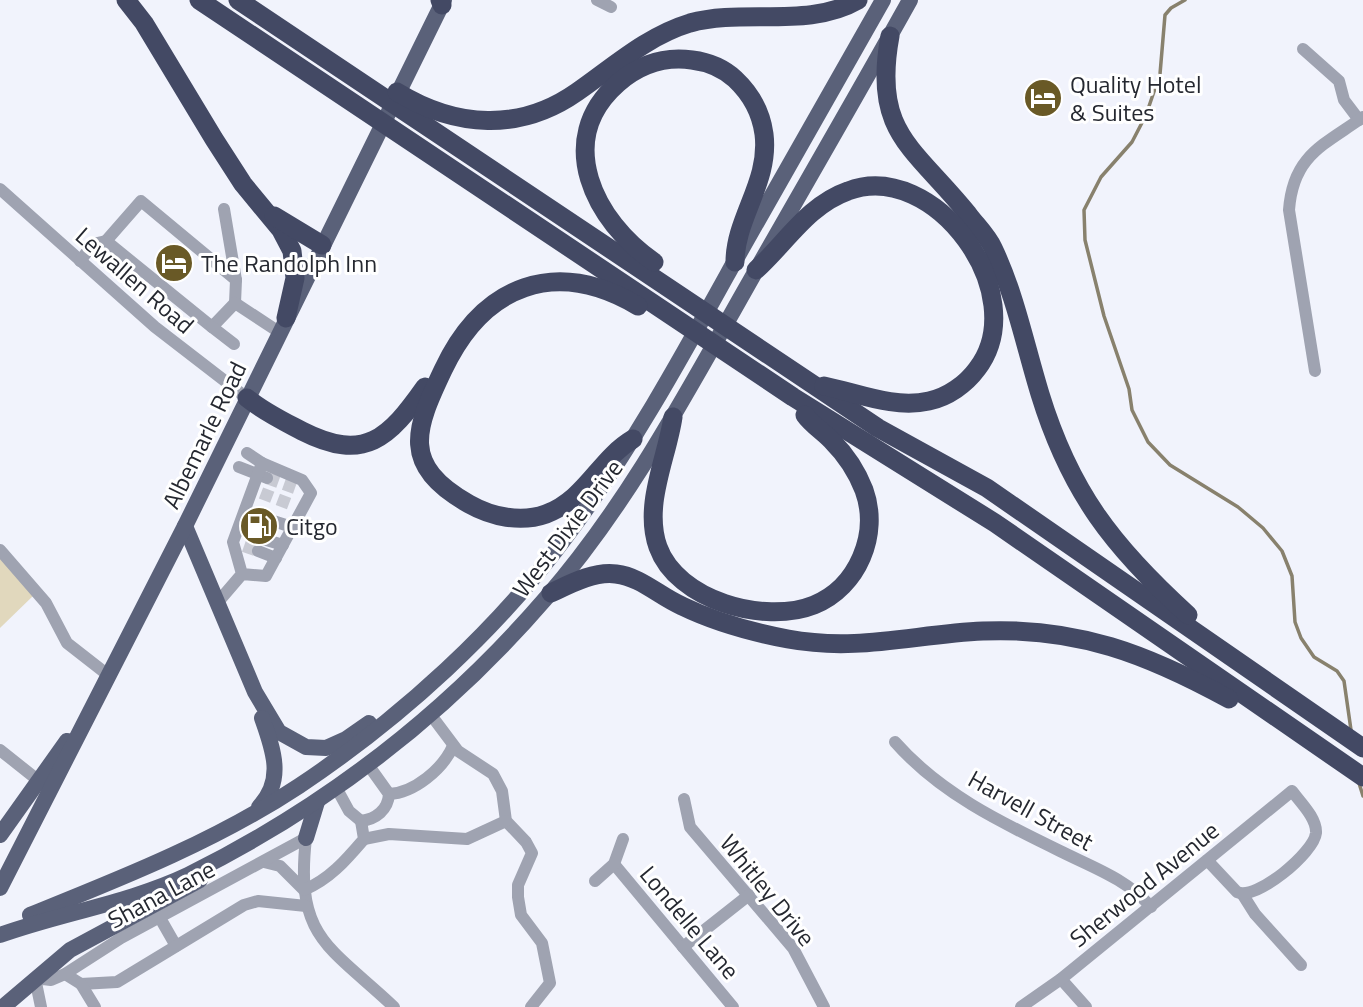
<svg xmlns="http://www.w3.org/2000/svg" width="1363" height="1007" viewBox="0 0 1363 1007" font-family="'Titillium Web',sans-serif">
	<rect width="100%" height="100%" fill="#f1f3fc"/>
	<polygon fill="#e1d8bd" points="0,552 35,594 0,628"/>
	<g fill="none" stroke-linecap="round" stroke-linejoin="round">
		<g stroke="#88816d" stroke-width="3.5">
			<polyline points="1185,0 1171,8 1165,15 1160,74 1146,115 1132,142 1101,177 1084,210 1085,240 1104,316 1129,389 1132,410 1148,442 1170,465 1238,507 1263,528 1282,551 1292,576 1295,622 1301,638 1314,657 1337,671 1344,681 1351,730"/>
			<polyline points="1359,783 1363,796"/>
		</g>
		<g stroke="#c8cad3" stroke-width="12" stroke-dasharray="12 6" stroke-linecap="butt">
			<polyline points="267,478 295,488"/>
			<polyline points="261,493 290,504"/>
			<polyline points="256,516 270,520"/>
			<polyline points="249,534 263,539"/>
			<polyline points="244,546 258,551"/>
		</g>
		<g stroke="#9fa3b1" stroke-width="12">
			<polyline points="597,0 611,7"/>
			<polyline points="1303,49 1339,81 1344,100 1359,120"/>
			<polyline points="0,189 155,327 247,398"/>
			<polyline points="224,209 236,280"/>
			<polyline points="106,241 141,201 236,280 235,303"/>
			<polyline points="80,261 93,244 106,241 212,327 235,303 279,332"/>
			<polyline points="212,327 234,344"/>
			<path d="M1315 371 1289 210C1293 155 1324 145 1363 117"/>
			<polyline points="247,453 262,463"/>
			<polyline points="239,467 267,478"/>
			<polyline points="270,520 292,527"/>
			<polyline points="263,539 283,545"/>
			<polyline points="0,550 46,603 67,643 108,675"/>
			<polyline points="258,551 276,558"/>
			<polyline points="218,602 242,574 266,576 311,493 302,480 262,463 233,542 242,574"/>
			<polyline points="431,715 458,751 493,774 502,791 506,821 526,842 532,853 518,885 518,897 521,915 542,943 550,983 531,1007"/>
			<path d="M895 742C940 793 1000 822 1060 851 1092 867 1127 879 1151 907"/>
			<polyline points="0,750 39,781"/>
			<path d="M337 789 349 811 361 821C376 819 388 810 389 794L369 766"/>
			<path d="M389 794C414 793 443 769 453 746"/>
			<polyline points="684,799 690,827 793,948 824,1007"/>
			<path d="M306 838C295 938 328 945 394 1007"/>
			<polyline points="364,839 389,834 467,839 506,821"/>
			<path d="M264 862 280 866 304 890C330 879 346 860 364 839L361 821"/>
			<polyline points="614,864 733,1007"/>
			<polyline points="595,881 614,864 623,839"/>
			<polyline points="1243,895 1255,914 1301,965"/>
			<polyline points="160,918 176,946"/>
			<polyline points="683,947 749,895"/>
			<polyline points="65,974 81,984 117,982 244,905 258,901 306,906"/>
			<polyline points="1061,979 1086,1007"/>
			<polyline points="81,984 95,1007"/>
			<polyline points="41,1007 35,978 51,980 65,974 121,938 306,838"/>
			<path d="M1021 1007 1061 979 1292 791C1300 802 1317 818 1316 833 1314 853 1256 901 1237 892L1207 860"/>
		</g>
		<g stroke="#5a6179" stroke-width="16">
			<polyline points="185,526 255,692 279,732 306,747 326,748 346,739 369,723"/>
			<path d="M259 807C285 780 273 749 262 718"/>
			<polyline points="0,835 67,741"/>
			<polyline points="306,838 317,802"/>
			<polyline points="0,888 185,526 444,0"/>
			<path d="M30 915C122 878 216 841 299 786 401 718 499 629 571 530 634 445 685 351 736 259 785 173 834 86 883 0"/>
			<path d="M0 935C61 913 129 903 188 875 325 807 446 714 546 598 627 505 685 396 745 290 800 193 856 97 910 0"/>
			<polyline points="3,1007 70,950 200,880"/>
		</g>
		<g stroke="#434964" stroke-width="19">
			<polyline points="126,0 144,23 214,139 243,184 281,230 292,251 295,278 286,318"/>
			<polyline points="199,0 793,397 995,523 1363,777"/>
			<polyline points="238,0 878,428 987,488 1363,748"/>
			<polyline points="440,0 442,5"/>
			<path d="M890 36C872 133 914 147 968 214 976 225 987 235 993 248 1015 294 1025 345 1040 394 1070 492 1113 547 1188 615"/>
			<path d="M397 92C456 128 520 132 577 92 613 67 647 36 690 23 744 8 808 29 858 0"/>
			<polyline points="274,216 322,245"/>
			<path d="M654 262C595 222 553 140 618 83 639 65 664 56 692 60 708 62 723 68 735 79 751 94 761 112 764 134 770 182 735 218 735 262"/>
			<path d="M756 270C786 243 808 205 848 191 934 158 1034 295 977 369 966 384 948 397 929 401 894 409 858 393 824 386"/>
			<path d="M247 398C264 412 283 421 302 431 365 463 389 438 425 387"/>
			<path d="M673 417C667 458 643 505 658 547 677 600 764 625 814 605 858 587 880 534 864 490 857 472 845 454 832 441 824 432 812 425 805 415"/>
			<path d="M633 439C599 459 586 499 546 514 521 523 492 517 469 504 400 465 415 429 443 370 483 285 555 257 638 306"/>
			<path d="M551 593C570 584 594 571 616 574 641 577 659 596 682 606 715 622 751 632 788 639 858 652 915 634 983 631 1077 627 1147 654 1229 699"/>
		</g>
	</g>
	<defs>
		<symbol id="hotel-disc" viewBox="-11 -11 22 22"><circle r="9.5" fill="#695926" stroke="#fff"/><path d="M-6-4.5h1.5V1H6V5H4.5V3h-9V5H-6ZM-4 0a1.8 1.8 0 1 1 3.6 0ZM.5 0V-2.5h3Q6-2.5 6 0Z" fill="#fff"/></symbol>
		<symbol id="fuel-disc" viewBox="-11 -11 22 22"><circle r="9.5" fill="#695926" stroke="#fff"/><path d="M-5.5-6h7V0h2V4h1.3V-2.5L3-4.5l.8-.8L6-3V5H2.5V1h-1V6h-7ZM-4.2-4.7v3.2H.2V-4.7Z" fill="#fff"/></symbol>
	</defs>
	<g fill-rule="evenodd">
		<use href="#hotel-disc" x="1021" y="76" width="44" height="44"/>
		<use href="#hotel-disc" x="152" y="241" width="44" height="44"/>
		<use href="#fuel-disc" x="237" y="504" width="44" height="44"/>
	</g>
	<g text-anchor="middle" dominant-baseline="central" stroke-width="6" stroke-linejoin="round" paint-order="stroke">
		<g font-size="24" fill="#252830" stroke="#fff" text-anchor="start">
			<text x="1070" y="84">Quality Hotel<tspan x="1070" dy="28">&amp; Suites</tspan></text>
			<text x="201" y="263">The Randolph Inn</text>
			<text x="286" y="526">Citgo</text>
		</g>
		<g font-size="24" fill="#252830" stroke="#fff">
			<text transform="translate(135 280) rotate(41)">Lewallen Road</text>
			<text transform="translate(204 435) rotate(-64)">Albemarle Road</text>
			<text transform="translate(567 528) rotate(-53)">West Dixie Drive</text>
			<text transform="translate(1031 810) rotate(29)">Harvell Street</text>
			<text transform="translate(1144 884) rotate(-39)">Sherwood Avenue</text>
			<text transform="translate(768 890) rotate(51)">Whitley Drive</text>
			<text transform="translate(161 894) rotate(-28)">Shana Lane</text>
			<text transform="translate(690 922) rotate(50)">Londelle Lane</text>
		</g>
	</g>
</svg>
